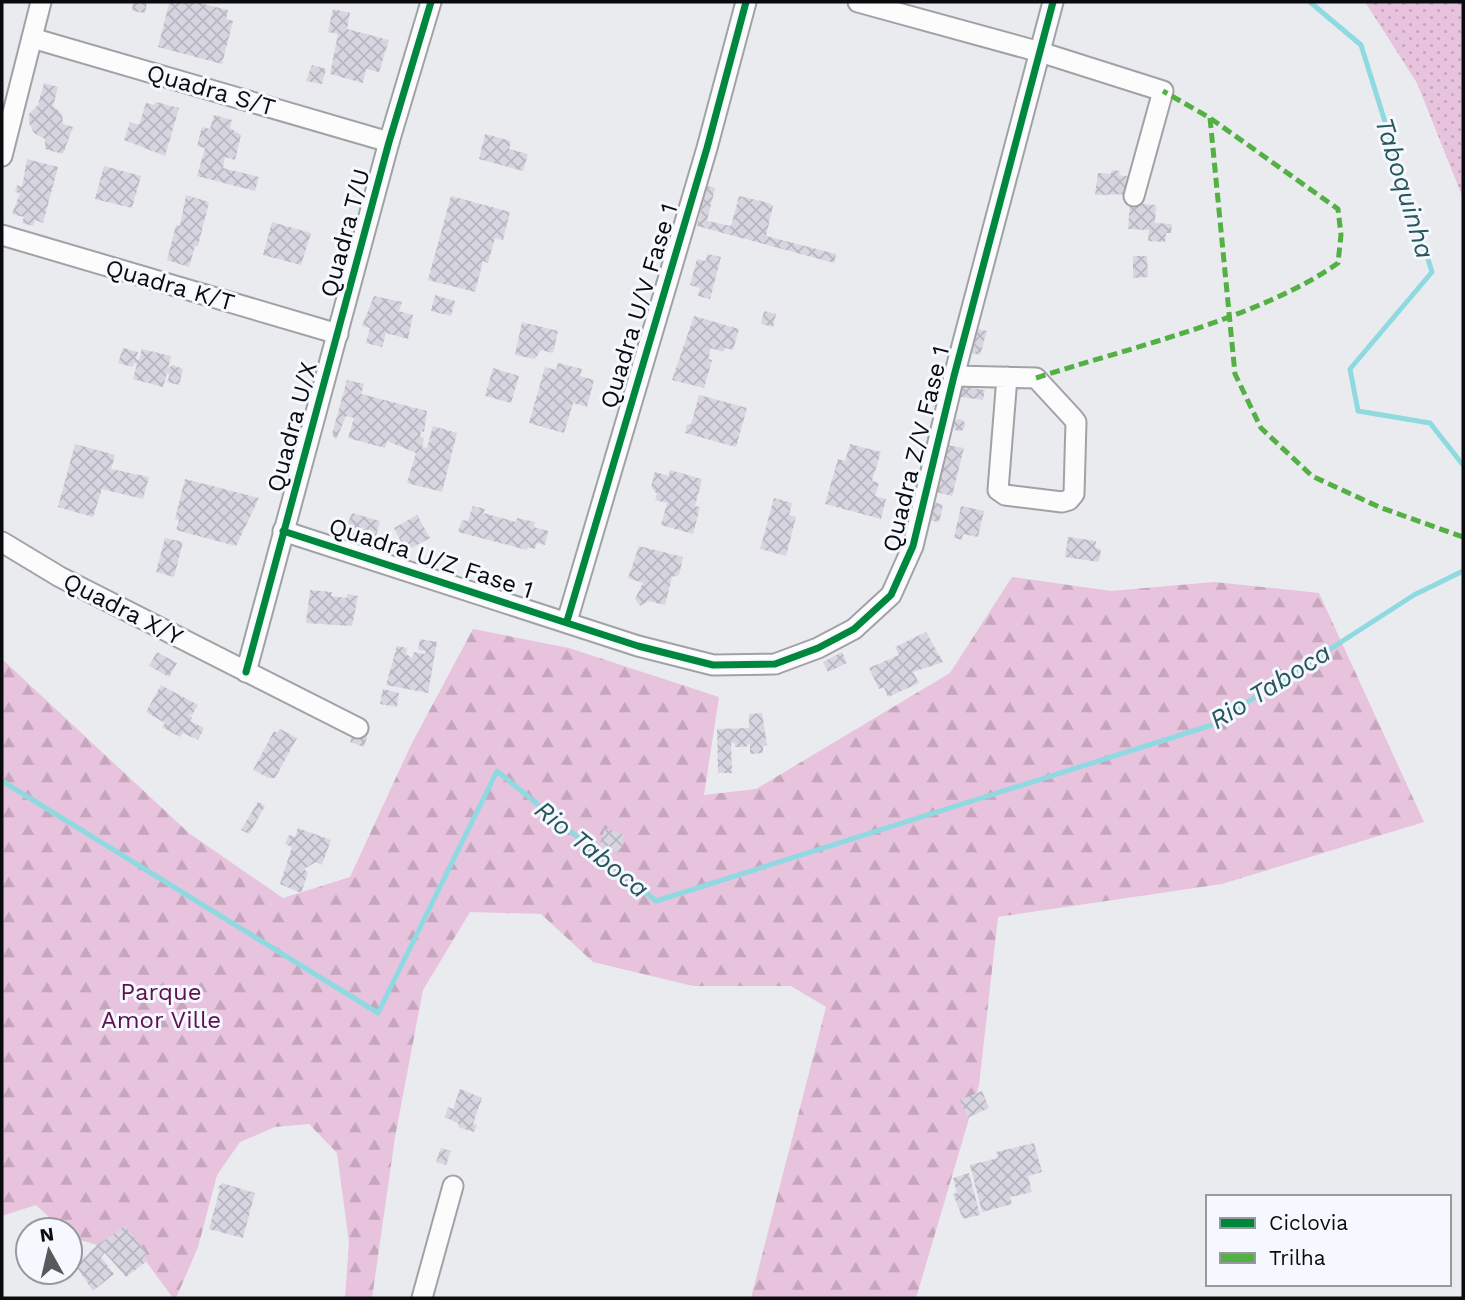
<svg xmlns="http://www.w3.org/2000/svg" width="1465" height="1300" viewBox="0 0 1465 1300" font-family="'Work Sans',sans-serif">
	<defs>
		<pattern id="grass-dots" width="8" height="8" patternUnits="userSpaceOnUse" patternTransform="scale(1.75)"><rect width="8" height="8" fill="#e7c3de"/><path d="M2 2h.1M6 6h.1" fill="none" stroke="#c5a6bd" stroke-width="1.8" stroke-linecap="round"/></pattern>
		<pattern id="forest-firs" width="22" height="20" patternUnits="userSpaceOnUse" patternTransform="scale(1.75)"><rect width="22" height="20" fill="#e7c3de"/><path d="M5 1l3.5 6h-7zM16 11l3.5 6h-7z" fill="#c5a6bd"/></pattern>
		<pattern id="building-cross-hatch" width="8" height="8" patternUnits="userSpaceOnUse" patternTransform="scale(1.75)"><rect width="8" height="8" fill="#d8d5e1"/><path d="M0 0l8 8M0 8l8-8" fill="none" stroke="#b8b6c0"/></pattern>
	</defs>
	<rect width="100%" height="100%" fill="#eaebef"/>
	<polygon fill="url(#grass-dots)" points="1365,2 1463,2 1463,198 1417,83"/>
	<polygon fill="url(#forest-firs)" points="1012,577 1111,591 1214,582 1319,593 1424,822 1222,884 998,917 979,1085 916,1298 751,1298 826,1007 791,986 693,986 593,962 541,914 470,912 423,990 395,1137 372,1298 345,1298 349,1242 337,1153 309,1124 275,1127 240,1142 217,1175 198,1247 176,1298 173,1298 137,1249 103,1247 71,1237 70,1230 63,1230 36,1205 2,1216 2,659 190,834 283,898 350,877 411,745 473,629 569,648 719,697 704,795 756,789 950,673"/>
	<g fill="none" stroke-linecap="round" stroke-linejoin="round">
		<g stroke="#8fdae0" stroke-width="5">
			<polyline points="1310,2 1361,45 1432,272 1350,369 1358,411 1430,423 1463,465"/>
			<polyline points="2,781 378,1013 497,771 656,901 1212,725 1414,595 1463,571"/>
		</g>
	</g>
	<g fill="url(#building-cross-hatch)">
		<polygon points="133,2 147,2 145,13 132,11"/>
		<polygon points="163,2 195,2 228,10 226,19 233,21 222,64 158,47 169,4"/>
		<polygon points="333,9 350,13 347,29 389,40 379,72 366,69 363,83 330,74 338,34 328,32"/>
		<polygon points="312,65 326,69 322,84 306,81"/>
		<polygon points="44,83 58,87 53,106 62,114 63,124 73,127 63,154 45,149 45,139 34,133 29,123 29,114 38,105"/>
		<polygon points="156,102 179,108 165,156 124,140 130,122 139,125 146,103 155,105"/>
		<polygon points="214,115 232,120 230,128 241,135 235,160 225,157 223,168 259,177 255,191 197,176 205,148 197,146 202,127 210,129"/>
		<polygon points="485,134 511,141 509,149 528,154 523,171 479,159"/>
		<polygon points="27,159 58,167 43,223 35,220 33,226 22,223 24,217 12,214 20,193 15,192 17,185 22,187"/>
		<polygon points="104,166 141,176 132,208 95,199"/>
		<polygon points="1112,170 1120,171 1119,175 1131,177 1130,194 1095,195 1098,173 1111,174"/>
		<polygon points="707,186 715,188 707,221 731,226 739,196 769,203 773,206 766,236 836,254 834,263 697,226"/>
		<polygon points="186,195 209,202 198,246 195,246 189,267 167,260 176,225 180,226"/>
		<polygon points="451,196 510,212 503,240 495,238 488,263 483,261 475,292 428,280"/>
		<polygon points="1130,203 1156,205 1155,223 1172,224 1171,233 1166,233 1165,242 1148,241 1149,230 1128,229"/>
		<polygon points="272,222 311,233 301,265 263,255"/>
		<polygon points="707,254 721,257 710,299 698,296 700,288 690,285 697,259 706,261"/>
		<polygon points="1133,256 1147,256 1148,277 1133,278"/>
		<polygon points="435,295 455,301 451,316 431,311"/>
		<polygon points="374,296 402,302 399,311 413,315 408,339 386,333 382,347 366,343 370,328 362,326"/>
		<polygon points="764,311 776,314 773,327 761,324"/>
		<polygon points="694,316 739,329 733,350 725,348 723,352 711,348 708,359 712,360 704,388 672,380"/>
		<polygon points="522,322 558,331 553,353 541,350 535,359 515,355"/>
		<polygon points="978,329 987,331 980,355 972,353"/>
		<polygon points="123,348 138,352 136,359 139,360 142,349 171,356 168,368 173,365 183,369 179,385 167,382 170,374 167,373 163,387 133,379 137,364 134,363 133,367 118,363"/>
		<polygon points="558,363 582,369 580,376 594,380 587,407 573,403 564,433 529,423 545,367 556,370"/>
		<polygon points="493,368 519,376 511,403 485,396"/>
		<polygon points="347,380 364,384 361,394 427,411 424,432 421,431 420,436 424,439 422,447 427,448 433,426 457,433 442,492 407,483 416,453 387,441 385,448 348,438 354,418 346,416 336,440 332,434"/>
		<polygon points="963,387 985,390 983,400 960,397"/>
		<polygon points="699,395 747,408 736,447 685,433 687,424 691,425"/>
		<circle cx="959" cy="425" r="6"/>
		<polygon points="75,444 115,455 111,469 149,477 143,499 102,489 93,517 58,507"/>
		<polygon points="850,444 881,452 872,481 879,483 875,496 886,499 881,519 825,504 838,459 845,461"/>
		<polygon points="947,445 964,448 952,496 936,492"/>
		<polygon points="670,470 702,479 695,506 700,507 693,534 661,525 667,503 655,500 657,494 651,487 655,472 669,476"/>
		<polygon points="185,479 259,498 236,546 176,530 179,520 175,519"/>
		<polygon points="774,498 792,503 789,515 796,517 786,556 760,549"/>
		<polygon points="934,502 943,505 939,522 929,520"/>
		<polygon points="473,506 485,509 483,513 516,522 517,518 535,522 534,527 548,531 545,545 537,543 535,549 528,547 527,550 458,532 462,520 468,521"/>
		<polygon points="961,506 984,511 978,537 963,534 962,540 954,538"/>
		<polygon points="352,513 380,521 374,544 343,535"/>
		<polygon points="417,515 430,538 406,551 394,528"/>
		<polygon points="1068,537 1096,541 1095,548 1101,549 1099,562 1065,557"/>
		<polygon points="165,538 183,542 174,577 156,572"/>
		<polygon points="639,546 683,557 679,575 672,577 665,605 648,601 640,606 635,599 643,583 628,578"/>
		<polygon points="310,590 332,592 331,596 347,598 347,594 358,596 352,626 306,623"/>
		<polygon points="926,632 943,662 913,672 919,683 888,697 884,687 879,689 869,668 899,655 895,647"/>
		<polygon points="420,639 437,642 428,693 386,685 397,646 407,648 406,654 412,658 414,652 425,654 426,651 418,650"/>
		<polygon points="157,652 177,663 169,677 149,666"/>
		<polygon points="842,652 847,663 828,672 823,662"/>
		<polygon points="161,685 198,705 192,715 187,715 192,717 190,721 204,728 198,740 183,733 180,737 162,727 165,723 146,712"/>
		<polygon points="383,689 399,693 397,707 380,704"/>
		<polygon points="762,713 767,745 763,746 763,753 750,754 750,743 746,747 735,747 735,743 731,743 732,773 718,773 717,729 749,728 749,714"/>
		<polygon points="357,722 370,726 364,747 350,742"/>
		<polygon points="280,729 297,738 275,778 269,778 253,770 274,731 277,733"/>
		<polygon points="258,802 265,806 249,834 241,830"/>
		<polygon points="298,828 331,840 322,865 316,862 304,869 308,873 301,893 280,884 292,847 285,844 289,835 295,837"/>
		<polygon points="605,828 624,835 620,853 599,846"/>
		<polygon points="460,1089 482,1098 473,1124 477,1125 474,1132 458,1127 459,1124 445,1117 448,1107 453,1109"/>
		<polygon points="982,1091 989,1108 967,1118 960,1100"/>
		<polygon points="1034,1143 1042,1172 1028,1176 1032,1192 1010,1197 1012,1204 982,1212 970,1165 998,1158 996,1152"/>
		<polygon points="441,1148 451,1151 446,1165 436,1162"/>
		<polygon points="969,1173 980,1215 963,1219 953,1194 957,1193 953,1178"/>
		<polygon points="222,1183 255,1193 243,1238 209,1229 220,1189 217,1188"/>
		<polygon points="125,1226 147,1253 143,1257 147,1261 126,1277 105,1253 101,1257 114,1274 93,1291 76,1266 96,1246"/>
	</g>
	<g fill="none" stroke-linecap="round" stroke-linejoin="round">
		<defs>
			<g id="minor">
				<polyline points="858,2 1040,52 1163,91 1134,196"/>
				<polyline points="32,38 389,142"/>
				<polyline points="2,156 41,2"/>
				<polyline points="2,235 338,334"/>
				<polyline points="954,376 1036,378 1072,417 1076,422 1074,494 1069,500 1062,502 1005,495 998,490 1007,377"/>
				<polyline points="283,531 638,646 713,665 775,664 818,648 854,629 891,595 913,546 954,376 1053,2"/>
				<polyline points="2,542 60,577 358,728"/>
				<polyline points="567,621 707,148 746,2"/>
				<polyline points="246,672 389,142 431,2"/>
				<polyline points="422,1298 453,1186"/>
			</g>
		</defs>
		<use href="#minor" stroke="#a1a2a5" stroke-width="23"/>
		<use href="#minor" stroke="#fcfcfd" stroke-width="19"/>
		<g stroke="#54b044" stroke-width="5" stroke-dasharray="10 5" stroke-linecap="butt">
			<polyline points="1210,118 1235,374 1261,428 1312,476 1379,507 1463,537"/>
			<path d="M1036 378C1128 348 1261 318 1338 263L1341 235 1338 209 1210 118 1163 91"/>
		</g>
		<defs>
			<g id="cycleway">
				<polyline points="283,531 638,646 713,665 775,664 818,648 854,629 891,595 913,546 954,376 1053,2"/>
				<polyline points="567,621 707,148 746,2"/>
				<polyline points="246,672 389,142 431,2"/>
			</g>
		</defs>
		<use href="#cycleway" stroke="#f5f8fe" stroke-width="11"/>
		<use href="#cycleway" stroke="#00873e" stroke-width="7"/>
	</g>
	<g text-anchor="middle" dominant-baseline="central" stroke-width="6" stroke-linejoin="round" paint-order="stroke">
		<g font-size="24" fill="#0a0b0e" stroke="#f5f8fe">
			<text transform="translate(211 90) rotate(16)">Quadra S/T</text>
			<text transform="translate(345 233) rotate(-75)">Quadra T/U</text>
			<text transform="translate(170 285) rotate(16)">Quadra K/T</text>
			<text transform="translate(639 306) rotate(-73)">Quadra U/V Fase 1</text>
			<text transform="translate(292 427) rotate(-75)">Quadra U/X</text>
			<text transform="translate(916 449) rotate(-76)">Quadra Z/V Fase 1</text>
			<text transform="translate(431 558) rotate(18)">Quadra U/Z Fase 1</text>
			<text transform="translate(123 609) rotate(27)">Quadra X/Y</text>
		</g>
		<g font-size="24" fill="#5e114e" stroke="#f5f8fe">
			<text x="161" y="992">Parque<tspan x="161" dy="28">Amor Ville</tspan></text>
		</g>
		<g font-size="26" font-style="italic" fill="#265659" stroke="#f5f8fe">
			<text transform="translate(1405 188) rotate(73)">Taboquinha</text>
			<text transform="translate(1270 686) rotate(-32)">Rio Taboca</text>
			<text transform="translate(592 849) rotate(39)">Rio Taboca</text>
		</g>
	</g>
	<rect width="1465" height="1300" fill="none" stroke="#0a0b0e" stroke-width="7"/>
	<rect x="1206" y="1195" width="245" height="91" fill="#f5f8fe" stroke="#97999e" stroke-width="2"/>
	<rect x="1220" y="1218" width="35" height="10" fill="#00873e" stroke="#97999e" stroke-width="2"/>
	<text x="1269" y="1230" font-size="21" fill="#0a0b0e">Ciclovia</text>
	<rect x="1220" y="1253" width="35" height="10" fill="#54b044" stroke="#97999e" stroke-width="2"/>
	<text x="1269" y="1265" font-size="21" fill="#0a0b0e">Trilha</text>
	<g transform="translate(49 1251) rotate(352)"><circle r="33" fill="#f5f8fe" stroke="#97999e" stroke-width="2"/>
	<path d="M0-5L12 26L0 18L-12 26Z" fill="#58595d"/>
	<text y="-10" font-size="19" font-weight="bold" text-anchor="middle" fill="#0a0b0e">N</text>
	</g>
</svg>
